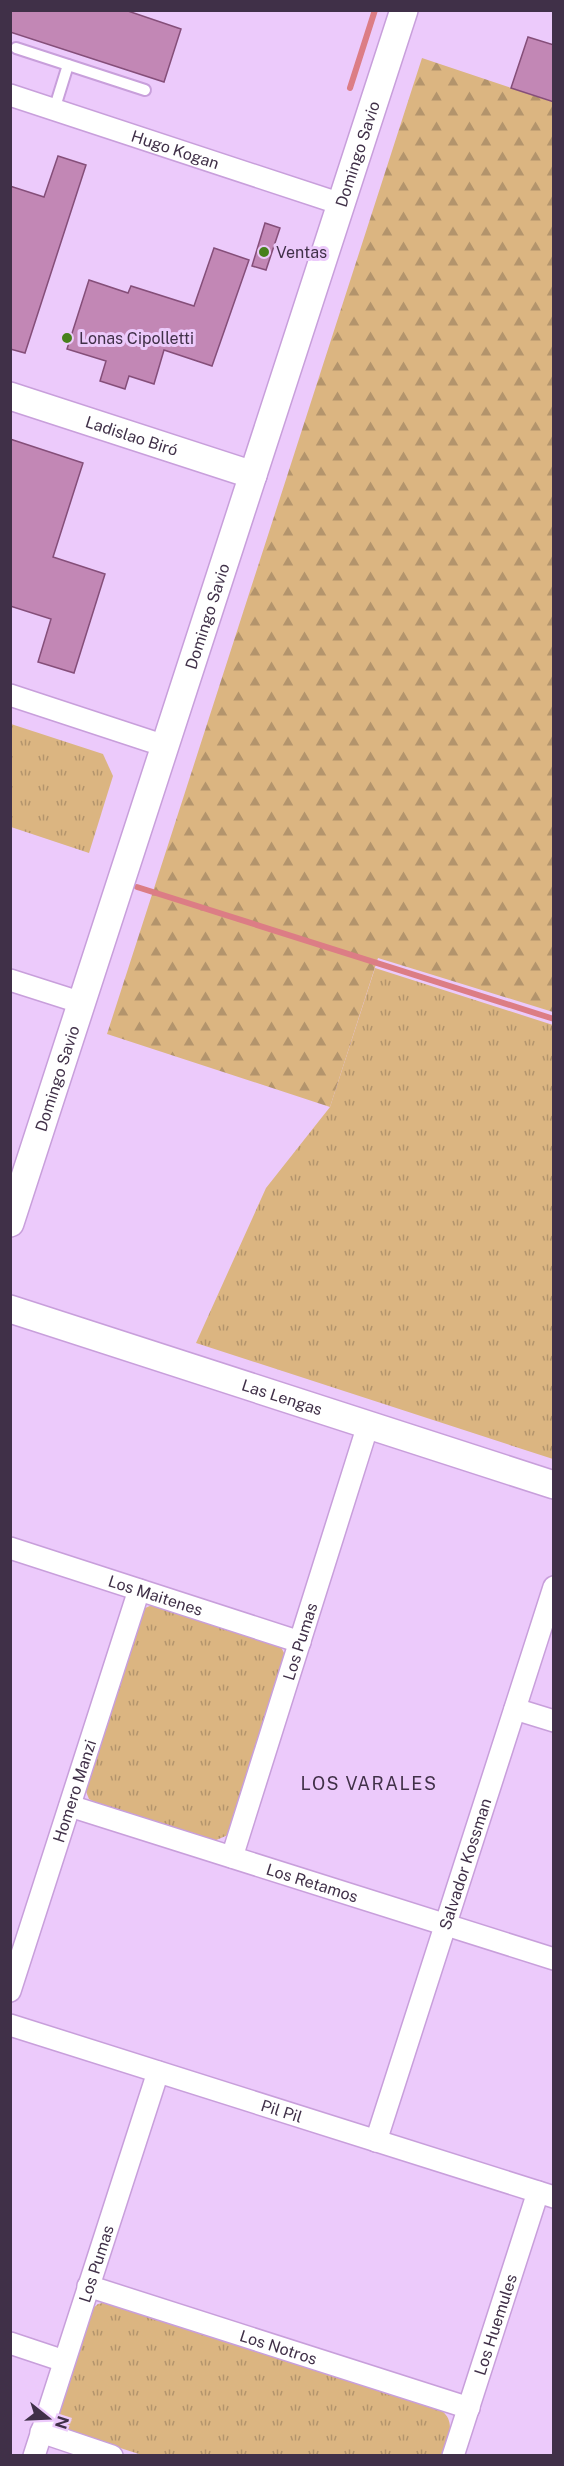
<svg xmlns="http://www.w3.org/2000/svg" width="564" height="2466" viewBox="0 0 564 2466" font-family="'Public Sans',sans-serif">
	<defs>
		<pattern id="grass-tufts" width="24" height="20" patternUnits="userSpaceOnUse" patternTransform="scale(1.5)"><rect width="24" height="20" fill="#dbb581"/><path d="M3 7l-1-3M5 7V3M7 7l1-3M15 17l-1-3M17 17v-4M19 17l1-3" fill="none" stroke="#b3946c"/></pattern>
		<pattern id="forest-firs" width="22" height="20" patternUnits="userSpaceOnUse" patternTransform="scale(1.5)"><rect width="22" height="20" fill="#dbb581"/><path d="M5 1l3.5 6h-7zM16 11l3.5 6h-7z" fill="#b3946c"/></pattern>
	</defs>
	<rect width="100%" height="100%" fill="#eccafb"/>
	<g fill="url(#grass-tufts)">
		<polygon points="11,724 103,754 113,776 89,853 11,827"/>
		<polygon points="375,968 553,1025 553,1459 196,1343 266,1188 330,1107"/>
		<polygon points="152,1605 281,1647 285,1655 228,1835 214,1841 98,1804 89,1799 85,1789 143,1609"/>
		<path d="M107 2302 442 2411C457 2423 447 2440 442 2455L145 2456 68 2431 60 2425 57 2415 91 2310 98 2304Z"/>
	</g>
	<polygon fill="url(#forest-firs)" points="422,58 553,102 553,1012 378,958 330,1107 107,1034"/>
	<g fill="none" stroke-linecap="round" stroke-linejoin="round">
		<g stroke="#dc7d85" stroke-width="6">
			<polyline points="350,88 375,10"/>
			<polyline points="137,887 554,1019"/>
		</g>
	</g>
	<g fill="#c287b5" stroke="#854e79" stroke-width="1.5">
		<polygon points="10,10 125,10 181,29 164,82 10,32"/>
		<polygon points="528,37 554,45 554,102 511,88"/>
		<polygon points="58,156 86,165 25,353 10,349 10,186 44,197"/>
		<polygon points="265,223 280,228 266,270 252,266"/>
		<polygon points="214,248 249,260 212,366 164,350 154,384 129,376 125,389 100,381 106,361 67,349 89,280 128,293 131,286 194,306"/>
		<polygon points="10,439 83,463 53,557 105,574 74,673 38,662 51,619 10,606"/>
	</g>
	<g fill="none" stroke-linecap="round" stroke-linejoin="round">
		<defs>
			<g id="service">
				<polyline points="16,48 145,90"/>
				<polyline points="54,110 68,65"/>
			</g>
			<g id="minor">
				<path id="s1" d="M10 95 341 204"/>
				<polyline points="10,695 165,746"/>
				<polyline points="10,980 82,1003"/>
				<path id="s2" d="M10 1548 300 1642"/>
				<polyline points="515,1709 554,1721"/>
				<path id="s3" d="M70 1806 554 1959"/>
				<path id="s4" d="M232 1857 368 1425"/>
				<path id="s5" d="M10 1991 139 1590"/>
				<path id="s6" d="M10 2025 554 2197"/>
				<path id="s7" d="M376 2141 554 1587"/>
				<path id="s8" d="M88 2286 469 2408"/>
				<polyline points="10,2343 64,2361"/>
				<polyline points="41,2432 112,2456"/>
				<path id="s9" d="M34 2456 158 2072"/>
				<path id="s10" d="M453 2456 538 2192"/>
			</g>
			<g id="tertiary">
				<path id="s11" d="M10 396 253 475"/>
				<path id="s12" d="M10 1223 404 10"/>
				<path id="s13" d="M10 1309 554 1485"/>
			</g>
		</defs>
		<use href="#service" stroke="#c89fdb" stroke-width="14"/>
		<use href="#minor" stroke="#c89fdb" stroke-width="24"/>
		<use href="#tertiary" stroke="#c89fdb" stroke-width="30"/>
		<use href="#service" stroke="#fff" stroke-width="10"/>
		<use href="#minor" stroke="#fff" stroke-width="21"/>
		<use href="#tertiary" stroke="#fff" stroke-width="27"/>
	</g>
	<g fill="#47801b" stroke="#eccafb" stroke-width="2">
		<circle cx="264" cy="252" r="6"/>
		<circle cx="67" cy="338" r="6"/>
	</g>
	<g text-anchor="middle" dominant-baseline="central" stroke-width="6" stroke-linejoin="round" paint-order="stroke">
		<g font-size="16" fill="#403048" stroke="#eccafb">
			<text stroke="none"><textPath href="#s1" startOffset="174">Hugo Kogan</textPath></text>
			<text stroke="none"><textPath href="#s12" startOffset="1124">Domingo Savio</textPath></text>
			<text stroke="none"><textPath href="#s11" startOffset="128">Ladislao Biró</textPath></text>
			<text stroke="none"><textPath href="#s12" startOffset="638">Domingo Savio</textPath></text>
			<text stroke="none"><textPath href="#s12" startOffset="152">Domingo Savio</textPath></text>
			<text stroke="none"><textPath href="#s13" startOffset="286">Las Lengas</textPath></text>
			<text stroke="none"><textPath href="#s2" startOffset="153">Los Maitenes</textPath></text>
			<text stroke="none"><textPath href="#s4" startOffset="226">Los Pumas</textPath></text>
			<text stroke="none"><textPath href="#s5" startOffset="210">Homero Manzi</textPath></text>
			<text stroke="none"><textPath href="#s7" startOffset="291">Salvador Kossman</textPath></text>
			<text stroke="none"><textPath href="#s3" startOffset="254">Los Retamos</textPath></text>
			<text stroke="none"><textPath href="#s6" startOffset="285">Pil Pil</textPath></text>
			<text stroke="none"><textPath href="#s9" startOffset="202">Los Pumas</textPath></text>
			<text stroke="none"><textPath href="#s10" startOffset="138">Los Huemules</textPath></text>
			<text stroke="none"><textPath href="#s8" startOffset="200">Los Notros</textPath></text>
		</g>
		<g font-size="16" fill="#403048" stroke="#eccafb" text-anchor="start">
			<text x="276" y="252">Ventas</text>
			<text x="79" y="338">Lonas Cipolletti</text>
		</g>
		<g font-size="18" letter-spacing="1.5" fill="#403048" stroke="#eccafb">
			<text x="369" y="1783">LOS VARALES</text>
		</g>
	</g>
	<rect width="564" height="2466" fill="none" stroke="#403048" stroke-width="24"/>
	<g transform="translate(48 2418) rotate(108)" stroke="#eccafb" stroke-width="4.5" paint-order="stroke">
	<path d="M0-4.5L10 22L0 15L-10 22Z" fill="#403048"/>
	<text y="-9" font-size="16" font-weight="bold" text-anchor="middle" fill="#403048">N</text>
	</g>
</svg>
